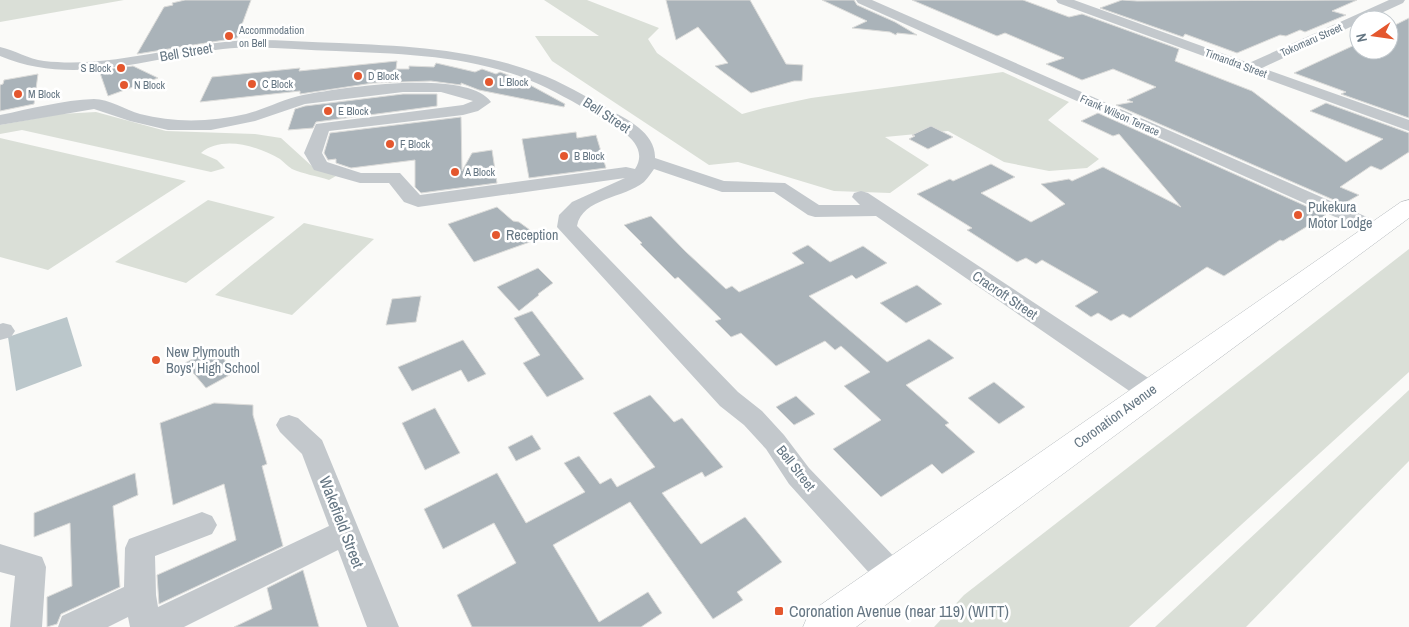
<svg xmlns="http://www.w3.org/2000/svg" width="1409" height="627" viewBox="0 0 1409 627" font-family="'Archivo Narrow',sans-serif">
	<rect width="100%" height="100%" fill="#fafaf8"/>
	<g fill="#dadfd7">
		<polygon points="0,0 124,0 0,22"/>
		<polygon points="544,0 587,0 659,28 648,39 657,53 742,114 764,108 811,98 1003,72 1069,102 1048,120 1099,159 1087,168 1049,171 1004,162 948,131 885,137 929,165 890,193 834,191 738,162 709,165 552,61 535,36 599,36"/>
		<path d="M96 112 166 131 255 134 281 138 314 168 336 176 329 180C317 176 303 174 292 169 287 166 284 162 280 159 258 146 222 135 201 153L217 160 225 168 211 172 22 130 0 134V125L60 114Z"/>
		<polygon points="0,138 186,181 48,270 0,257"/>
		<polygon points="208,200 275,217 186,283 115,262"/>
		<polygon points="304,223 374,239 292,315 215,295"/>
		<polygon points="1409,249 1409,372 1129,627 934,627 964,595"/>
		<polygon points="1409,390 1409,461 1246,627 1155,627"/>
	</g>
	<polygon fill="#bbc7cb" points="67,317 82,366 16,391 8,337"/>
	<g fill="#aab3b9" stroke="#dcdcda">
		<polygon points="185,0 251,0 237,38 137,54 164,7 173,5 172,3"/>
		<polygon points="666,0 750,0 786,64 803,65 802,81 794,81 751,93 715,66 728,63 698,27 676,40"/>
		<polygon points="822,0 854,0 857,5 895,22 917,35 897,33 896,35 890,32 852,28 867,21"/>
		<polygon points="912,0 1023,0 1069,17 1082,14 1179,49 1175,61 1252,91 1346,162 1383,139 1310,111 1326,103 1409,133 1409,152 1381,170 1371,166 1340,187 1359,195 1343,204 1116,105 1133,102 1127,100 1156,87 1113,69 1082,80 1046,64 1064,58 1005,33 997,36"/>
		<polygon points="1122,0 1137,1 1357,0 1332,11 1346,15 1305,32 1300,30 1286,36 1280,35 1237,53 1185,34 1183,37 1100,8"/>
		<polygon points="1409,18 1409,118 1341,94 1346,92 1294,73 1359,43 1359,50 1380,50 1389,53 1389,28"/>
		<polygon points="397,61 396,69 409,69 409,66 434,67 436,63 475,72 482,69 496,74 500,72 519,79 565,104 564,107 479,90 461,83 461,85 431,81 373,83 300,94 300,91 200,102 212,77 300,68 299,71"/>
		<polygon points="133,66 158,78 108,96 99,70"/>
		<polygon points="38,74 34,104 0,111 0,85 3,84 4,80"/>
		<polygon points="403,94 437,94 437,106 316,122 313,128 288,130 295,109 305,106"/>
		<polygon points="1098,113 1326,215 1283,241 1280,240 1224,276 1207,267 1130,318 1123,314 1111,321 1098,313 1091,317 1075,306 1098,292 1042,260 1036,264 1026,258 1017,262 967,230 972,228 917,194 950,179 953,181 991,164 1015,177 981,193 1031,222 1065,204 1041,184 1069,179 1072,181 1103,167 1181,207 1119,134 1113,136 1081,121"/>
		<polygon points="461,117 462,171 472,153 492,150 497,183 421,193 415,187 415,160 351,168 336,163 336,159 328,160 324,153 330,133"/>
		<polygon points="931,126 953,137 928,149 909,139 915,136 912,135"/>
		<polygon points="576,132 577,138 596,135 606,168 529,178 522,139"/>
		<polygon points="497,207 513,221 519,222 541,238 474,262 448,224"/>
		<polygon points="651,216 685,251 726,289 732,286 739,292 804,263 792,253 808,245 830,262 863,246 887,263 856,279 852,275 809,296 887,362 929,339 954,358 906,385 949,423 945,425 975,452 942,474 932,464 881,497 833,449 881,420 844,386 870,372 841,346 835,350 825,341 776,366 741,333 731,337 715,321 721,319 678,277 675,279 640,244 642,243 624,225"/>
		<polygon points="538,268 553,283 538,294 539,295 519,311 497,287"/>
		<polygon points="917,285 942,304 906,323 880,303"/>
		<polygon points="421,296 416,322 386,325 392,299"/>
		<polygon points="532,311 584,379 547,397 523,363 540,355 514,318"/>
		<polygon points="463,340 486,374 468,382 461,370 412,391 398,367"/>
		<polygon points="214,348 235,372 206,388 185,363"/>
		<polygon points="994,382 1025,407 999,424 968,398"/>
		<polygon points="650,395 674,422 682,418 723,467 705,477 702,472 662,493 701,544 745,517 782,562 737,592 743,600 713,619 630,502 553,545 599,622 648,592 662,613 641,627 472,627 457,595 516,563 494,523 443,549 424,509 497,473 526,523 585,492 564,463 579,456 600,484 611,478 617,487 655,467 613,413"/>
		<polygon points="796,396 815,414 794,425 776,407"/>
		<polygon points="214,403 253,405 253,415 267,464 262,466 283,546 159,604 157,575 236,540 224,484 173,505 160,423"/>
		<polygon points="435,408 460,453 425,470 402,423"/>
		<polygon points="532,435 541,449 516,461 508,447"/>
		<polygon points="135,473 138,495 113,506 120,587 61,614 57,624 47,627 47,597 72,586 70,523 34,537 34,513"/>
		<polygon points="303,570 319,627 234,627 272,609 267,588"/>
	</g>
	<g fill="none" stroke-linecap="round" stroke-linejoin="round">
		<defs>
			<polygon id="highway" points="1409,200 1409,218 856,627 803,627 809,613 1401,202"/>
		</defs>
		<use href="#highway" stroke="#b4b9bd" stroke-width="1"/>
		<g fill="#c3c8cc" fill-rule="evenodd">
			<polygon points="856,0 872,0 1385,225 1388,229 1385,233 1378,235 1371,233 858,3"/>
			<polygon points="1056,0 1074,0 1249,63 1389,0 1405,0 1403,3 1366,20 1359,20 1359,23 1262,68 1409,120 1409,131 1058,3"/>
			<path d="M252 40C281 40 310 42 339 43 406 46 473 49 537 73 562 82 585 96 608 109 627 119 656 133 655 158L724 181 785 183 819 205H860L852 197 854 193 861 191 868 193 1159 385 1163 392 1159 399 1150 401 1141 399 876 216 815 217 808 215 774 192H722L654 169C651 173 648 178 644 182 625 198 582 198 577 226L738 392 762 411 784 435 809 468 903 566 907 576 903 586 892 590 881 586 789 484 766 449 744 425 720 406 557 227 559 215 572 202 625 178 418 207 404 202 389 183H360L314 170 304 153 316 124 463 105 473 101 441 92H403L305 104 255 121 211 130H168L130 121 94 109 0 125V115C30 109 63 100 94 99 109 99 126 110 140 114 174 123 211 122 246 114 265 109 284 99 303 95 341 88 467 68 491 102L478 111 463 115 329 131 322 153 327 162 361 173H400L420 195 626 167 635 169C652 143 613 125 596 115 574 102 553 90 529 80 468 55 401 54 336 51 298 50 260 45 223 49 148 58 73 87 0 56V47C15 50 28 59 44 61 114 69 182 42 252 40Z"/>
			<polygon points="3,323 11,325 15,331 11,337 0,340 0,324"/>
			<polygon points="289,415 298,418 322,440 399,627 367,627 338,550 184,627 130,627 128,617 108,627 58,627 62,616 124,587 125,548 129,539 202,512 212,516 217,525 212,534 155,556 156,595 158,607 329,526 302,454 280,432 276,425 280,418"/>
			<polygon points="0,544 42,557 46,567 42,627 10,627 15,576 0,572"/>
		</g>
		<use href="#highway" fill="#fff" fill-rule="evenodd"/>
	</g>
	<g fill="#e4572e" stroke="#fff" stroke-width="2">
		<circle cx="229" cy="36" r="5"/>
		<circle cx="121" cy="68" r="5"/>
		<circle cx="358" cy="76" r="5"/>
		<circle cx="489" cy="82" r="5"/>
		<circle cx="252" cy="84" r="5"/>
		<circle cx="124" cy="85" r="5"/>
		<circle cx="18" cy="94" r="5"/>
		<circle cx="328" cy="111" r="5"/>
		<circle cx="390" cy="144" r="5"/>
		<circle cx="564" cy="156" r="5"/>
		<circle cx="455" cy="172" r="5"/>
		<circle cx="1298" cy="215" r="5"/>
		<circle cx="496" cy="235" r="5"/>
		<circle cx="156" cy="360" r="5"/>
		<rect x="774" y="606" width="10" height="10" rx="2.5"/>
	</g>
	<g text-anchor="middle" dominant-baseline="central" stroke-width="5" stroke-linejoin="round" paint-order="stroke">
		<g font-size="11" fill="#657683" stroke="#fff" text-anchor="start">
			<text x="239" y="30">Accommodation<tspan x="239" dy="13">on Bell</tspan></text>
			<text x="111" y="68" text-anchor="end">S Block</text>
			<text x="368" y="76">D Block</text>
			<text x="499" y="82">L Block</text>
			<text x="262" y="84">C Block</text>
			<text x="134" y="85">N Block</text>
			<text x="28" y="94">M Block</text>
			<text x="338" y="111">E Block</text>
			<text x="400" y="144">F Block</text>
			<text x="574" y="156">B Block</text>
			<text x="465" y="172">A Block</text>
		</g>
		<g font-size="11" fill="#657683" stroke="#fff">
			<text transform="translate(1311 40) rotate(-24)">Tokomaru Street</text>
			<text transform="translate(1236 63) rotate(20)">Timandra Street</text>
			<text transform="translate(1120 115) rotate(24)">Frank Wilson Terrace</text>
		</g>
		<g font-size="14" fill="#657683" stroke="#fff">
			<text transform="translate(186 52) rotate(-10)">Bell Street</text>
			<text transform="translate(607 115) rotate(33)">Bell Street</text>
			<text transform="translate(1005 295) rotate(34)">Cracroft Street</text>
			<text transform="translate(1115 416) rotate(-36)">Coronation Avenue</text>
			<text transform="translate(796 468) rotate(52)">Bell Street</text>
		</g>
		<g font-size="14" fill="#657683" stroke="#fff" text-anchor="start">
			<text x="1308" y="207">Pukekura<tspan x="1308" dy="16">Motor Lodge</tspan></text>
			<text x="506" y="235">Reception</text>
			<text x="166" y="352">New Plymouth<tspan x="166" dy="16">Boys' High School</tspan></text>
		</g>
		<g font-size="16" fill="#657683" stroke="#fff">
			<text transform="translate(342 522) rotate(69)">Wakefield Street</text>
		</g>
		<g font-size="16" fill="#657683" stroke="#fff" text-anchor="start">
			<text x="789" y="611">Coronation Avenue (near 119) (WITT)</text>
		</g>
	</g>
	<g transform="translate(1374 35) rotate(257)"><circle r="24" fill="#ffffff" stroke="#c1c8cd"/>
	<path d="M0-4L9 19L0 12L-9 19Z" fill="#e4572e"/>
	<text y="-8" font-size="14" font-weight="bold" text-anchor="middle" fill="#657683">N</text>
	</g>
</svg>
